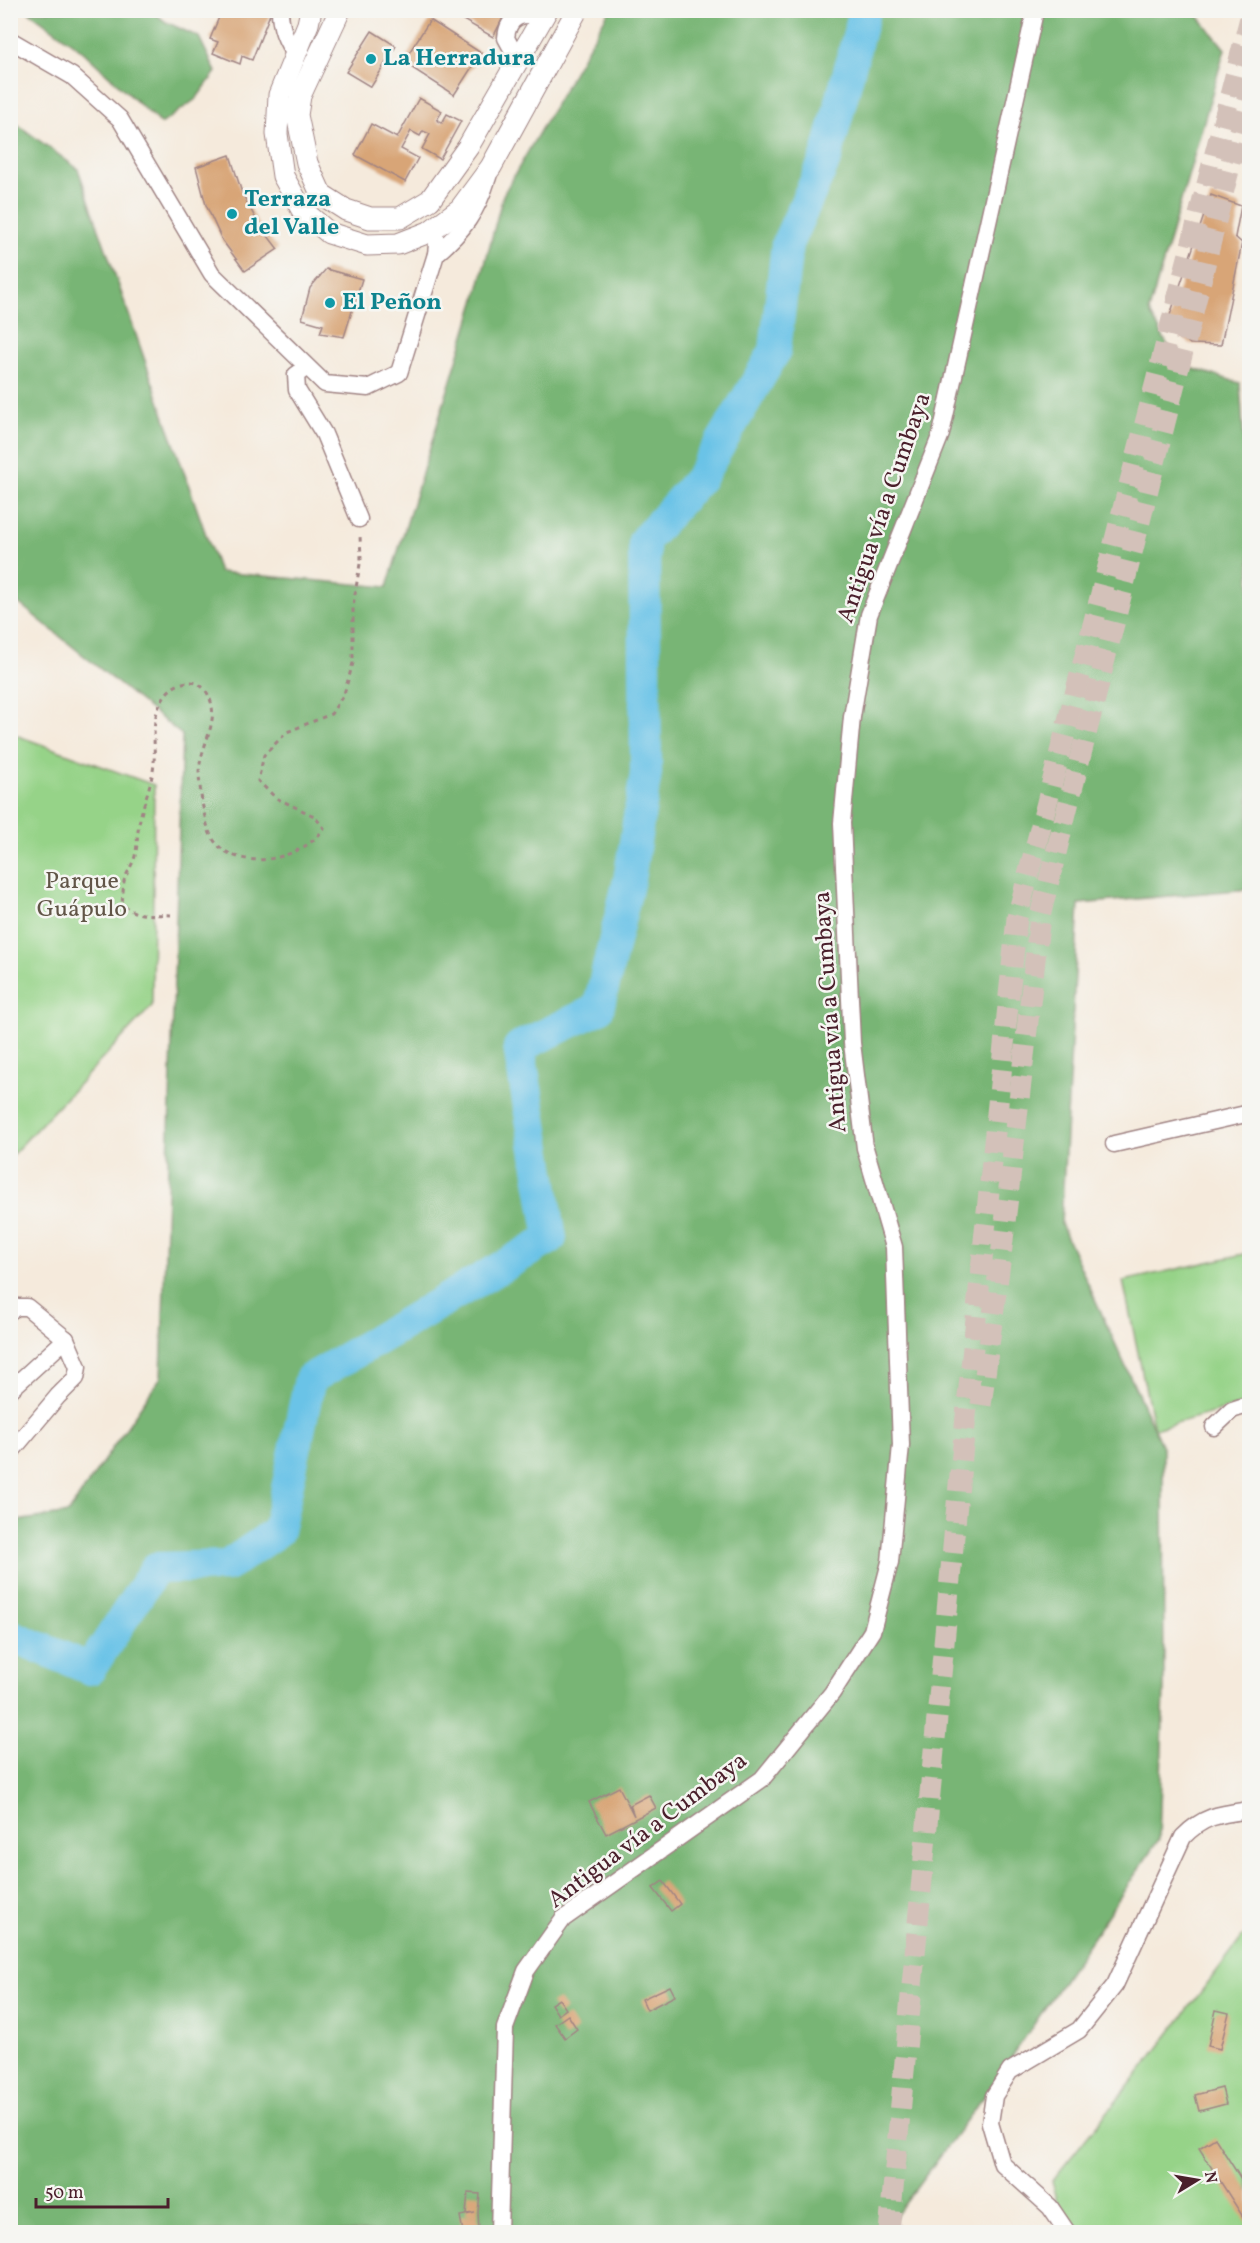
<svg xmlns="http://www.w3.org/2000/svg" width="1260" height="2243" viewBox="0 0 1260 2243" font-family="Vollkorn,serif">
	<rect width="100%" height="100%" fill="#f6f6f2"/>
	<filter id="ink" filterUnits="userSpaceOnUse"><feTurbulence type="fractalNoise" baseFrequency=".0167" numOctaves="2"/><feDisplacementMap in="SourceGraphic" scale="12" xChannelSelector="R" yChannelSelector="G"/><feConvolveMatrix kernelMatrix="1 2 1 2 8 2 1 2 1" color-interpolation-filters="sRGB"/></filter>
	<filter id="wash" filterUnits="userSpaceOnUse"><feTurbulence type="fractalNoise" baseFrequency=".008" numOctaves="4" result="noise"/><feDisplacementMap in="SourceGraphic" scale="24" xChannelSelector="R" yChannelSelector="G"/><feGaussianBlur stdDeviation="1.35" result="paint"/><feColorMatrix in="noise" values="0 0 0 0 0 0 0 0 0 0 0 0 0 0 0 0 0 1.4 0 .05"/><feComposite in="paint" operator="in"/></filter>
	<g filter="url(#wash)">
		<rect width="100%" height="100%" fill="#f5eadc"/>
		<g fill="#96d388" stroke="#70795a" stroke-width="1.5">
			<polygon points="10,733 154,785 152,1006 11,1156"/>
			<polygon points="1249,1253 1249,1403 1154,1429 1123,1281"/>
			<polygon points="1244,1935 1249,1936 1249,2232 1066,2232 1051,2182 1151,2058"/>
		</g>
		<g fill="#78b574" stroke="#616a50" stroke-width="1.5">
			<polygon points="28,11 152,11 166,22 199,37 216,72 196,99 161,124 80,49"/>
			<polygon points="609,11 1194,11 1225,49 1149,311 1178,364 1240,383 1250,534 1249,889 1079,904 1061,1224 1163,1449 1164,1688 1159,1839 1001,2073 884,2232 11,2232 11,1522 68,1513 161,1377 182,735 11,597 10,119 78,169 219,572 387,587 475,302 503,195"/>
		</g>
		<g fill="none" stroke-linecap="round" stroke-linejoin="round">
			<polyline stroke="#6ac3e7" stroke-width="32" points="10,1635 90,1669 156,1568 227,1566 278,1531 310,1379 551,1238 519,1047 598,1009 629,880 646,773 644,541 700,478 775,351 787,244 826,158 865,10"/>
		</g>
		<g id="blocks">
			<g fill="#d8a577">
				<polygon points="222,10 268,10 270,14 252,60 242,56 240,64 213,53 218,42 210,39"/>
				<polygon points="450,10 507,10 493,37 449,12"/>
				<polygon points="430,20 481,53 454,95 403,62"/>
				<polygon points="372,31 396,46 371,87 346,72"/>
				<polygon points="419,98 442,111 437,120 442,123 447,114 461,121 440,159 422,149 430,134 423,131 420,136 411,131 401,149 418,158 405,182 355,155 371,124 397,138"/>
				<polygon points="230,155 242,193 258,223 278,249 245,271 222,240 206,205 196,167"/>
				<polygon points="1211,195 1241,206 1235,237 1242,243 1221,345 1190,344 1167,324"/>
				<polygon points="326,269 362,279 344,337 320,333 323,325 302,319 310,288"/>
				<polygon points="619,1787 634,1816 630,1805 649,1795 656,1808 606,1834 589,1802"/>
				<polygon points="663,1881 680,1904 671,1911 653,1888"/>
				<polygon points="670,1986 675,1996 647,2010 642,1999"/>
				<polygon points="559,1999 566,2009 558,2015 551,2004"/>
				<polygon points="1216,2010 1229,2013 1220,2049 1208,2046"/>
				<polygon points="568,2015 577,2029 565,2038 555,2024"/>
				<polygon points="1222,2088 1226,2104 1199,2111 1195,2095"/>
				<polygon points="1215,2138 1250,2193 1250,2228 1199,2148"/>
				<polygon points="468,2193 480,2194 478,2212 479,2232 463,2232 460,2216 475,2213 466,2214"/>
			</g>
		</g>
	</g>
	<g filter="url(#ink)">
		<use href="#blocks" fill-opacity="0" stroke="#a08484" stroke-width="1.5"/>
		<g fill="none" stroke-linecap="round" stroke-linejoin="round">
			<g stroke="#d3c1b9" stroke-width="21" stroke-dasharray="21 10" stroke-linecap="butt">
				<polyline points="981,1405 1003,1240 1040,916 1250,87"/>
				<polyline points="889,2232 957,1504 1017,918 1250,18"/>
			</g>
			<defs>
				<g id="minor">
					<path d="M280 10C280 27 286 42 296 55"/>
					<path d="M10 40 72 76 120 119 212 274 325 384 368 388 399 373 436 254C437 245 439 237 429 232"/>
					<path d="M518 60 506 38C508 15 523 12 543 17"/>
					<path d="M436 254C463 231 477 212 488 177"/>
					<polyline points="307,367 296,375 297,390 324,434 359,519"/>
					<polyline points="1114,1144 1250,1113"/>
					<polyline points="10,1311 17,1307 27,1307 66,1339 78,1367 76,1378 58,1396 10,1453"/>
					<polyline points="10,1390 66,1339"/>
					<polyline points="1214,1427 1232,1410 1250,1404"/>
					<polyline points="499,2232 505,2028 526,1971 563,1919 762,1779 832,1693 872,1631 890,1562 901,1445 894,1247 865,1148 852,1043 842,823 852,717 869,615 941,434 1034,16 1033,10"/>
					<path d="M1067 2232 1050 2207 1002 2164 990 2123 994 2096 1010 2071 1079 2030 1115 1985 1183 1837C1204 1815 1221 1814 1250 1810"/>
				</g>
				<g id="major">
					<polyline points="311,10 308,24 279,95 277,134 283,176 302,210 329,233 367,245 398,244 429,232 460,209 491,167 577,10"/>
					<polyline points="340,10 300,96 297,115 307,163 321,194 346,210 370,218 400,218 430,200 468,147 547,10"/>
				</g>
			</defs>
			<use href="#minor" stroke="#a08484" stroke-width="19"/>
			<use href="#major" stroke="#a08484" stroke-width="23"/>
			<path stroke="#a08484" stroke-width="3" stroke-dasharray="4.5 4.5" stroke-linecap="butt" d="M171 915C154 914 133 918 122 903 123 896 123 888 124 881 127 872 133 864 135 856 138 844 137 831 140 819 143 805 149 790 152 776 158 752 149 727 160 704 166 691 176 682 191 682 197 682 203 687 206 691 224 719 199 745 199 774 200 791 203 812 208 828 223 877 302 863 324 828L314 816 276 798 258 781 264 755 287 732 331 714 344 694 353 663V606L361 558 360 536"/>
			<use href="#minor" stroke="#fff" stroke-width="16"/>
			<use href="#major" stroke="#fff" stroke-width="21"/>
		</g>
	</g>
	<g fill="#0f9aa8" stroke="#f6f6f2" stroke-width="2">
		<circle cx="371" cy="59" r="6"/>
		<circle cx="232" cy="214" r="6"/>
		<circle cx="330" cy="303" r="6"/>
	</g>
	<g text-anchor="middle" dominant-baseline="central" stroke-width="5" stroke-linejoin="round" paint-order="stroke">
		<g font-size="24" font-weight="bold" fill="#0d838f" stroke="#f6f6f2" text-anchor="start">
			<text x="383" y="59">La Herradura</text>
			<text x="244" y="200">Terraza<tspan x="244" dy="28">del Valle</tspan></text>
			<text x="342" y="303">El Peñon</text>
		</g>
		<g font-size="24" fill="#4a1f2b" stroke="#f6f6f2">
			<text transform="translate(885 508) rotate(-71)">Antigua vía a Cumbaya</text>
			<text transform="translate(831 1012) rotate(-94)">Antigua vía a Cumbaya</text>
			<text transform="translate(648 1831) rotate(-37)">Antigua vía a Cumbaya</text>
		</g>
		<g font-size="24" fill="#615547" stroke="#f6f6f2">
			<text x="82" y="882">Parque<tspan x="82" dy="28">Guápulo</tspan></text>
		</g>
	</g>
	<rect width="1260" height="2243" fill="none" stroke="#f6f6f2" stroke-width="36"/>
	<g transform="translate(1197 2180) rotate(79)" stroke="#f6f6f2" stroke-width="4.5" paint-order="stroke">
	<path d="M0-4.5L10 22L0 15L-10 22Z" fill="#4a1f2b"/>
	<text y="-9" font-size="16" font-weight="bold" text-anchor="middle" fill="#4a1f2b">N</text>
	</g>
	<path d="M36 2198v9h132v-9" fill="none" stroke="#4a1f2b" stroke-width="3"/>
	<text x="45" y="2198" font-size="18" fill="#4a1f2b" stroke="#f6f6f2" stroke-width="4.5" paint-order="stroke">50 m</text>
</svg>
